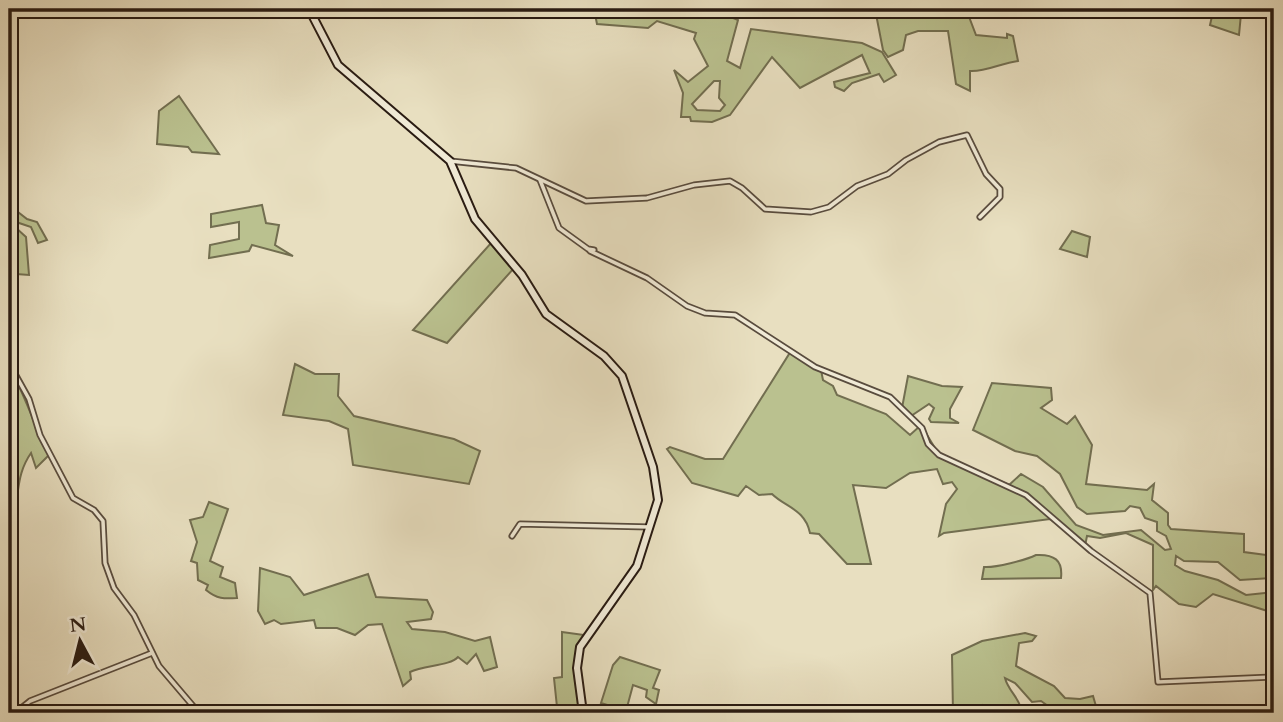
<svg xmlns="http://www.w3.org/2000/svg" width="1283" height="722" viewBox="0 0 1283 722" font-family="Cardo,serif">
	<rect width="100%" height="100%" fill="#e8dfc0"/>
	<filter id="stains"><feTurbulence type="fractalNoise" baseFrequency=".00286" numOctaves="4"/><feColorMatrix values="0 0 0 0 .2 0 0 0 0 .09 0 0 0 0 .02 0 0 0 .5 -.17"/></filter>
	<radialGradient id="worn" r=".72"><stop offset=".6" stop-color="#630" stop-opacity="0"/><stop offset="1" stop-color="#630" stop-opacity=".3"/></radialGradient>
	<g fill="#bac18f" stroke="#726e50" stroke-width="2" fill-rule="evenodd">
		<path d="M594 9H712L738 20 727 61 740 68 751 29 862 43 882 52 896 75 884 82 879 74 852 83 844 91 835 87 834 82 870 73 862 55 800 88 772 57 730 115 712 122 691 121 690 117H681L683 93 674 70 688 82 708 66 694 39 696 33 657 21 648 28 597 24ZM714 81H720L719 98 725 105 720 111 697 110 692 104Z"/>
		<path d="M875 9H966L976 35 1007 38V34L1013 36 1018 61C1001 63 986 72 970 71V91L956 84 948 31H918L906 35 903 50 888 57 883 50Z"/>
		<polygon points="1231,9 1250,9 1241,14 1239,35 1210,25 1212,16"/>
		<polygon points="179,96 219,154 192,152 188,147 157,144 159,111"/>
		<polygon points="9,205 27,219 37,222 47,240 38,243 31,227 19,223 15,227 26,237 29,275 16,274 9,267 16,262 13,233 9,229"/>
		<polygon points="262,205 266,223 279,225 275,245 293,256 252,245 249,251 209,258 210,245 239,239 239,222 211,227 211,214"/>
		<polygon points="1072,231 1090,237 1087,257 1060,249"/>
		<polygon points="492,242 515,267 447,343 413,330"/>
		<path d="M791 351 821 370 823 380 833 386 837 395 886 414 910 435 921 425 938 453 1009 485 1021 474 1043 487 1076 525 1103 535 1141 530 1165 550 1171 549 1166 536 1157 531V522L1145 518 1140 508 1130 506 1125 511 1087 514 1077 507 1060 474 1037 456 1015 451 973 430 992 383 1051 388 1052 400 1041 408 1067 424 1075 416 1092 445 1086 484 1147 490 1154 484 1152 500 1168 513V525L1171 529 1244 534V552L1274 556V578L1240 580 1218 562 1184 561 1176 556 1175 565 1185 571 1218 580 1246 595 1274 592V613L1213 594 1196 607 1179 604 1156 586 1153 590V545L1126 533 1100 538 1087 536 1085 546 1050 519 944 533 939 536 946 504 957 489 952 482 943 484 937 469 910 473 886 488 853 485 871 564H847L819 534 810 533C805 509 785 507 772 494L759 495 746 486 738 496 692 483 667 449 670 447 705 459H723Z"/>
		<polygon points="295,364 315,374 339,374 338,396 354,416 454,439 480,451 469,484 353,465 348,429 329,421 283,415"/>
		<path d="M9 366C25 395 34 425 49 455L36 468 31 453C13 479 22 501 9 519Z"/>
		<polygon points="908,376 942,386 962,387 950,409 950,418 959,423 931,422 929,419 934,408 929,404 911,416 902,408"/>
		<path d="M209 502 228 509 210 561 223 567 220 577 235 583 237 598C224 599 217 599 206 590L208 585 198 580 197 563 191 561 197 542 190 520 203 517Z"/>
		<path d="M1036 555C1054 554 1063 560 1061 578L982 579 984 567C995 568 1026 560 1036 555Z"/>
		<path d="M260 568 290 577 304 595 368 574 376 597 427 600 433 612 431 619 407 622 412 629 445 632 475 641 490 637 497 667 484 671 476 654 467 664 458 657C450 666 424 665 410 672L411 679 403 686 382 624 368 625 355 635 337 628H316L314 620 281 624 274 620 265 624 258 611Z"/>
		<path d="M562 632 584 635C570 660 578 684 581 711L557 707 554 678 562 677Z"/>
		<path d="M1025 633 1036 636 1032 641 1019 643 1016 666 1054 686 1065 698 1080 699 1093 696 1098 713H1058L1041 701 1032 702 1015 683 1005 678C1008 691 1021 699 1022 713H997L983 705 977 710 983 713H953L952 655 982 641Z"/>
		<polygon points="620,657 660,670 653,688 659,690 656,704 646,697 647,690 633,685 626,711 601,703 613,665"/>
	</g>
	<g fill="none" stroke-linecap="round" stroke-linejoin="round">
		<defs>
			<g id="minor">
				<polyline points="450,161 516,168 586,201 647,198 694,185 730,181 742,188 765,209 811,212 829,207 857,186 888,174 906,160 939,142 967,135 986,174 1000,189 1000,197 980,217"/>
				<polyline points="540,180 559,228 588,249 594,250"/>
				<polyline points="590,251 647,278 687,306 705,313 735,315 815,367 890,397 922,428 928,444 939,455 1026,495 1091,551 1150,593 1158,682 1274,677"/>
				<polyline points="9,363 29,399 40,435 73,498 94,510 103,521 105,563 114,588 134,615 159,666 199,713"/>
				<polyline points="512,536 520,524 649,527"/>
				<polyline points="15,713 30,701 152,653"/>
			</g>
			<polyline id="secondary" points="309,9 338,65 450,161 475,219 522,275 546,314 604,356 622,376 653,467 658,500 637,566 580,647 577,668 583,713"/>
		</defs>
		<use href="#minor" stroke="#594c3e" stroke-width="7"/>
		<use href="#secondary" stroke="#291b12" stroke-width="10"/>
		<use href="#minor" stroke="#f0ead6" stroke-width="3.5"/>
		<use href="#secondary" stroke="#f0ead6" stroke-width="6"/>
	</g>
	<rect width="1283" height="722" fill="none" stroke="#e8dfc0" stroke-width="35"/>
	<rect x="10" y="10" width="1262" height="701" fill="none" stroke="#291b12" stroke-width="3.5"/>
	<rect x="18" y="18" width="1248" height="687" fill="none" stroke="#291b12" stroke-width="2"/>
	<g transform="translate(80 641) rotate(353)" stroke="#f0ead6" stroke-width="5" paint-order="stroke">
	<path d="M0-5L12 26L0 18L-12 26Z" fill="#291b12"/>
	<text y="-10" font-size="19" font-weight="bold" text-anchor="middle" fill="#291b12">N</text>
	</g>
	<rect width="100%" height="100%" filter="url(#stains)"/>
	<rect width="100%" height="100%" fill="url(#worn)"/>
</svg>
